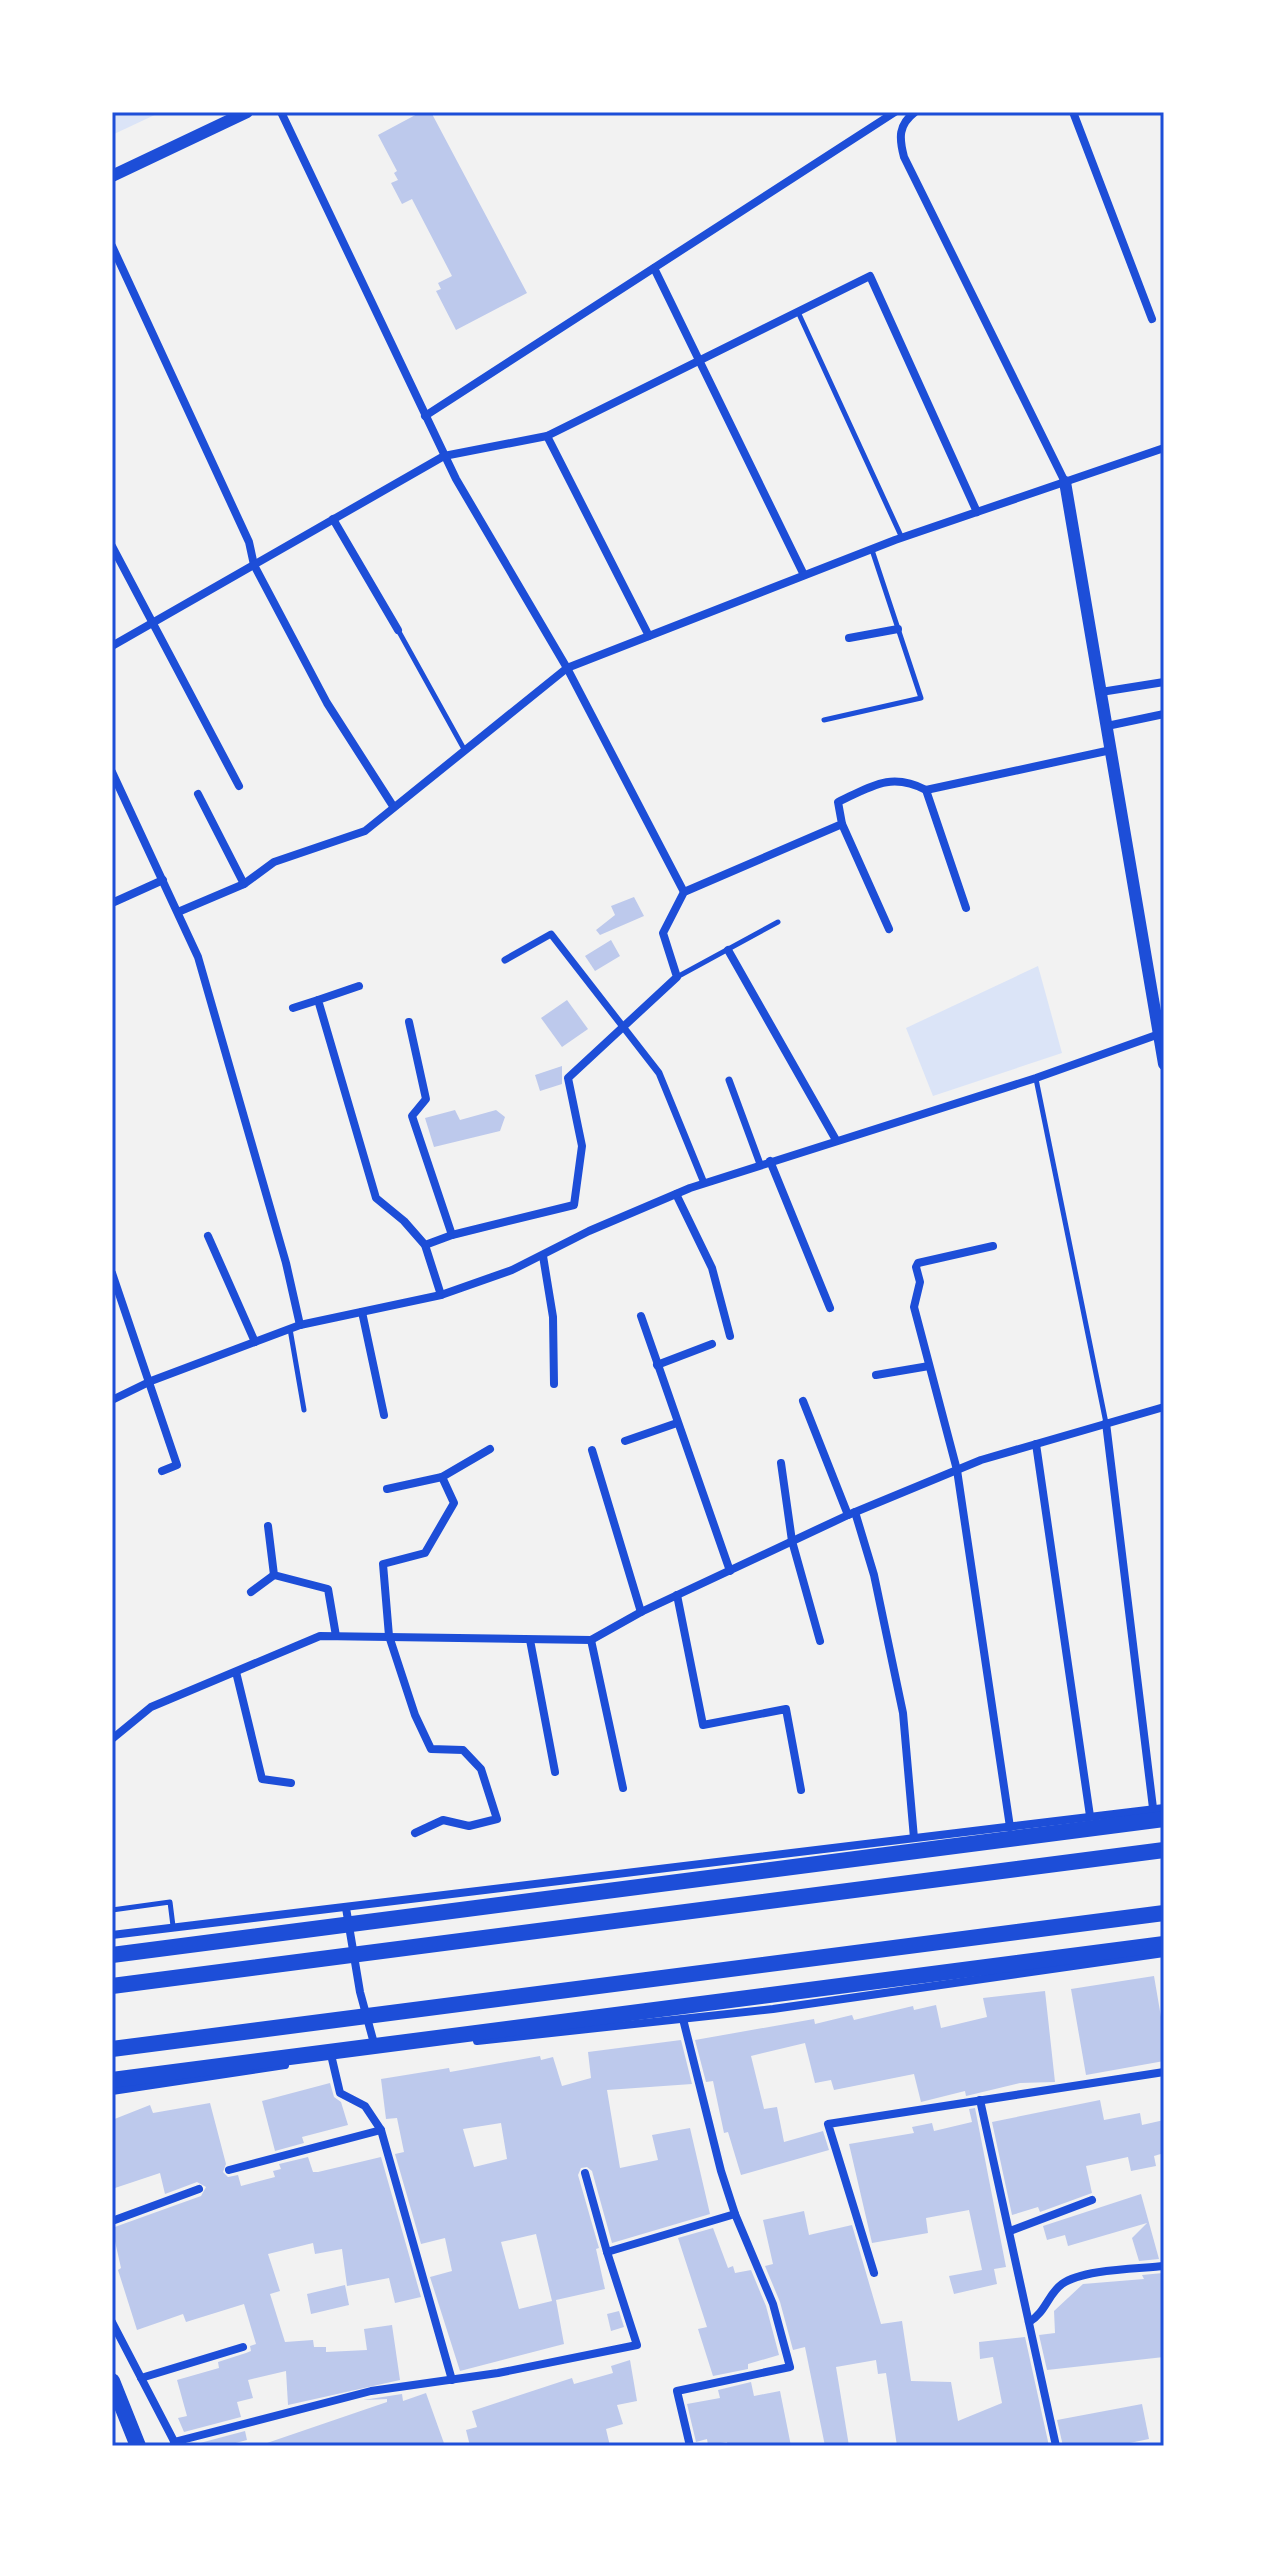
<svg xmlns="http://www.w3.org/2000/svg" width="1276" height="2558" viewBox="0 0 1276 2558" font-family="Ubuntu,sans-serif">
	<rect width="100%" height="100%" fill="#f2f2f2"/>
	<g fill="#dbe4f7">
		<polygon points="112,112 161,112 112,135"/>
		<polygon points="1038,966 1062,1053 933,1096 906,1028"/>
	</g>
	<g fill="#bdc9ec" fill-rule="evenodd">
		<polygon points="421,112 431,112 527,293 456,330 436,291 441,289 438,283 452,276 412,199 402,204 391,183 398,180 394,173 397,171 378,135"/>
		<polygon points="634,897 644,916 600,935 596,930 615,915 611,906"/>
		<polygon points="611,940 620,956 595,971 585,956"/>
		<polygon points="567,1000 588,1029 562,1047 541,1018"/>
		<polygon points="562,1066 562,1084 540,1091 535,1075"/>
		<polygon points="455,1110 460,1120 496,1110 505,1117 500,1131 434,1147 425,1118"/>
		<polygon points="1154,1976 1161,2017 1164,2016 1164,2061 1086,2075 1071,1989"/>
		<polygon points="1045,1991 1055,2082 1020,2083 966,2096 965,2091 921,2102 914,2074 834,2090 831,2080 815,2083 805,2043 751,2056 764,2109 777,2107 784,2142 823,2131 829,2150 741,2175 728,2132 724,2133 713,2081 706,2082 695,2040 814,2019 815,2024 852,2015 854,2020 913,2006 914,2010 936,2005 941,2028 987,2017 983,1998"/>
		<path d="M681 2040 692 2084 607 2090 620 2168 658 2160 652 2135 690 2128 710 2214 612 2243 592 2171 587 2167 581 2168 578 2175 599 2248 596 2249 605 2289 556 2300 564 2344 460 2371 430 2277 452 2271 445 2238 421 2244 395 2154 404 2152 397 2118 386 2119 381 2079 449 2068 450 2072 540 2056 541 2060 553 2057 562 2086 591 2078 588 2052ZM501 2123 507 2159 474 2167 463 2129ZM536 2234 552 2301 519 2309 501 2242Z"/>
		<polygon points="330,2083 334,2097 341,2102 348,2125 302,2137 304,2143 275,2151 262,2101"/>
		<polygon points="1100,2100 1104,2120 1140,2113 1142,2125 1164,2120 1164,2153 1154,2156 1156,2166 1131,2171 1128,2157 1086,2166 1092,2193 1040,2212 1038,2207 1012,2215 992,2122"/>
		<polygon points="210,2103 226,2164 223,2172 228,2177 238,2175 241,2186 275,2177 273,2171 281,2169 279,2164 308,2157 313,2172 318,2172 381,2157 421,2297 395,2303 389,2278 347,2286 342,2249 315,2254 313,2243 268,2254 280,2291 270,2294 285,2342 313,2340 314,2347 326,2347 326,2352 367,2350 364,2329 392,2325 400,2380 288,2405 286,2371 248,2380 253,2398 237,2402 241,2417 184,2432 178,2418 187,2416 177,2380 219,2368 218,2362 246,2353 251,2351 250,2346 256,2344 244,2304 186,2322 183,2314 137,2330 118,2270 121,2268 112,2228 201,2196 206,2187 197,2182 165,2194 160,2173 112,2189 112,2120 150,2105 153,2113"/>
		<polygon points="975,2108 1006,2267 994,2269 997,2284 954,2294 949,2276 982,2270 969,2210 926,2218 928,2233 872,2243 849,2144 914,2133 912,2127 932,2123 934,2131 972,2122 969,2109"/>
		<polygon points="1141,2194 1159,2259 1139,2261 1132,2238 1147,2223 1068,2246 1065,2235 1047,2240 1043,2226"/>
		<polygon points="804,2211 809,2235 852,2225 881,2324 902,2321 911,2381 951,2382 958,2421 1002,2403 993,2357 980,2359 979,2342 1025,2337 1049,2446 897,2446 886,2373 878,2374 876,2360 836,2367 849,2446 825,2446 805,2347 793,2350 780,2302 765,2266 773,2264 763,2220"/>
		<polygon points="713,2228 728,2268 733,2266 735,2273 751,2270 766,2306 779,2355 748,2364 748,2369 713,2376 698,2329 707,2327 678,2238"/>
		<polygon points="1163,2273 1164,2357 1047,2370 1039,2335 1055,2333 1054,2311 1083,2284 1144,2279 1142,2275"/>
		<polygon points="345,2285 349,2305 311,2314 307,2294"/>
		<polygon points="619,2311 624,2327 611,2331 607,2314"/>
		<polygon points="630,2360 637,2401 617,2405 623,2424 606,2429 610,2446 470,2446 466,2430 477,2427 472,2411 572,2378 574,2384 613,2373 611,2366"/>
		<polygon points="751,2382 754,2396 780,2391 791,2446 728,2446 727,2442 708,2445 707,2439 696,2442 687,2404 720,2398 718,2390"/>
		<polygon points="426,2393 445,2446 268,2446 267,2443 387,2402 387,2399 363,2400 402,2394 403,2401"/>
		<polygon points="1142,2404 1149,2439 1115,2446 1063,2446 1057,2420"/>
		<polygon points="245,2431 247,2440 224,2446 201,2446 200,2443"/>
	</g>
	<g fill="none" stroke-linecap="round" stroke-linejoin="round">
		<g stroke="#1d4ed8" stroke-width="5">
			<polyline points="798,312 902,538"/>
			<polyline points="398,630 464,749"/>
			<polyline points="824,720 921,698 872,550"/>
			<polyline points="677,977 778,922"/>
			<polyline points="1036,1079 1106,1423"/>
			<polyline points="290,1329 304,1410"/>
			<polyline points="112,1910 170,1902 173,1926"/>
		</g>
		<g stroke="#1d4ed8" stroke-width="7">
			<polyline points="505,960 551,934 659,1073 704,1183"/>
			<polyline points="729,1080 760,1164"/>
		</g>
		<g stroke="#1d4ed8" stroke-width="8">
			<polyline points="281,112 456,479 567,668 684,892"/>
			<path d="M915 112C898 125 899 138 904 157L1065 482"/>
			<polyline points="1073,112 1152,319"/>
			<polyline points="112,246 249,542 254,565 327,703 393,806"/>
			<polyline points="654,268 804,575"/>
			<polyline points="425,416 895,112"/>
			<polyline points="547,436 649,636"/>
			<polyline points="333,519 398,630"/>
			<polyline points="112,546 239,786"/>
			<polyline points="849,638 898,629"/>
			<polyline points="112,646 444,456 547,436 870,276 977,512"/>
			<polyline points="1101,692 1164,682"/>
			<polyline points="1107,726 1164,714"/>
			<polyline points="112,772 198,957 286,1263 300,1325"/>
			<polyline points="926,790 966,908"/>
			<polyline points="198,794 244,884"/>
			<polyline points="842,824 889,929"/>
			<polyline points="112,903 163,880"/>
			<polyline points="178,912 244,884 274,862 365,831 567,668 895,540 1164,448"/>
			<polyline points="728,950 836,1140"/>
			<polyline points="359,986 318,1000 376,1198 404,1221 425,1245 441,1295"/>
			<polyline points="293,1008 318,1000"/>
			<polyline points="409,1022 426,1099 412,1116 452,1235"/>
			<polyline points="770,1161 830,1308"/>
			<polyline points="676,1194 712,1268 730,1336"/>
			<polyline points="208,1236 255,1342"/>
			<path d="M425 1245 452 1235 574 1205 582 1146 568 1078 677 977 663 933 684 892 842 824 838 802C872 786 891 772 926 790L1111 750"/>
			<polyline points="993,1246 918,1263 916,1267 920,1282 914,1307 957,1470 1010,1827"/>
			<polyline points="543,1256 553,1317 554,1384"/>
			<polyline points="112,1273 177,1465 162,1471"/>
			<polyline points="362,1312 384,1415"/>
			<polyline points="641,1316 730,1571"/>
			<polyline points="657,1365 712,1344"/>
			<polyline points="876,1375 929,1366"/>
			<polyline points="112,1400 151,1381 300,1325 441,1295 512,1270 589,1231 690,1188 1036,1078 1162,1033"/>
			<polyline points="803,1401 848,1515"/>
			<polyline points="1106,1423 1153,1808"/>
			<polyline points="625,1441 677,1423"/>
			<polyline points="1036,1444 1090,1816"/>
			<polyline points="592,1450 641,1612"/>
			<polyline points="781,1463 792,1541 820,1641"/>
			<polyline points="387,1489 442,1477 490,1449"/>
			<polyline points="855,1512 874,1575 903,1713 914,1838"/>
			<polyline points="268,1526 274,1575 328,1589 336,1636"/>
			<polyline points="251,1592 274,1575"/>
			<polyline points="677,1595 703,1725 786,1709 801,1790"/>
			<polyline points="530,1640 555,1772"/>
			<polyline points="591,1640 623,1788"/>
			<polyline points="236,1672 262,1779 291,1783"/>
			<polyline points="112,1739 151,1707 320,1636 591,1640 641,1612 848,1515 981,1460 1164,1407"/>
			<polyline points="415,1833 443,1820 469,1826 497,1819 481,1769 463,1750 431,1749 415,1715 389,1636 383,1564 425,1553 454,1503 442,1477"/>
			<polyline points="346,1908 360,1992 375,2047"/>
			<polyline points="112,1935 1164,1808"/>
			<polyline points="683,2019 721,2171 735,2214 773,2304 790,2367 677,2391 690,2446"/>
			<polyline points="477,2041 773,2009 1164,1953"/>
			<polyline points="332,2059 340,2093 365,2106 381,2130 452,2380"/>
			<polyline points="112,2091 285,2065"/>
			<polyline points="980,2100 1056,2446"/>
			<polyline points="229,2170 381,2130"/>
			<polyline points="585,2173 607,2252"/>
			<polyline points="112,2221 199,2189"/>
			<polyline points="1010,2231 1092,2200"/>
			<polyline points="874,2273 828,2124 1164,2072"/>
			<polyline points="112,2322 176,2445"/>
			<path d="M1029 2322C1046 2312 1048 2294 1062 2284 1083 2269 1138 2269 1164 2266"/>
			<polyline points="141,2378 243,2347"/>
			<polyline points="174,2442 371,2391 498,2373 637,2345 607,2252 735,2214"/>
		</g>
		<g stroke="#1d4ed8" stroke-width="12">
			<polyline points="112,176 247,112"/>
			<polyline points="1065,482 1164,1064"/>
		</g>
		<polyline stroke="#1d4ed8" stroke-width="16" points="112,2381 138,2446"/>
		<g stroke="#1d4ed8" stroke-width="16">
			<polyline points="112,1955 1164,1819"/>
			<polyline points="112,1986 1164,1850"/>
			<polyline points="112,2049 1164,1913"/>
			<polyline points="112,2080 1164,1944"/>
		</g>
	</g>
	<rect width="1276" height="2558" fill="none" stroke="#ffffff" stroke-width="228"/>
	<rect x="114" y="114" width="1048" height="2330" fill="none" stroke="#1d4ed8" stroke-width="3"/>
</svg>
